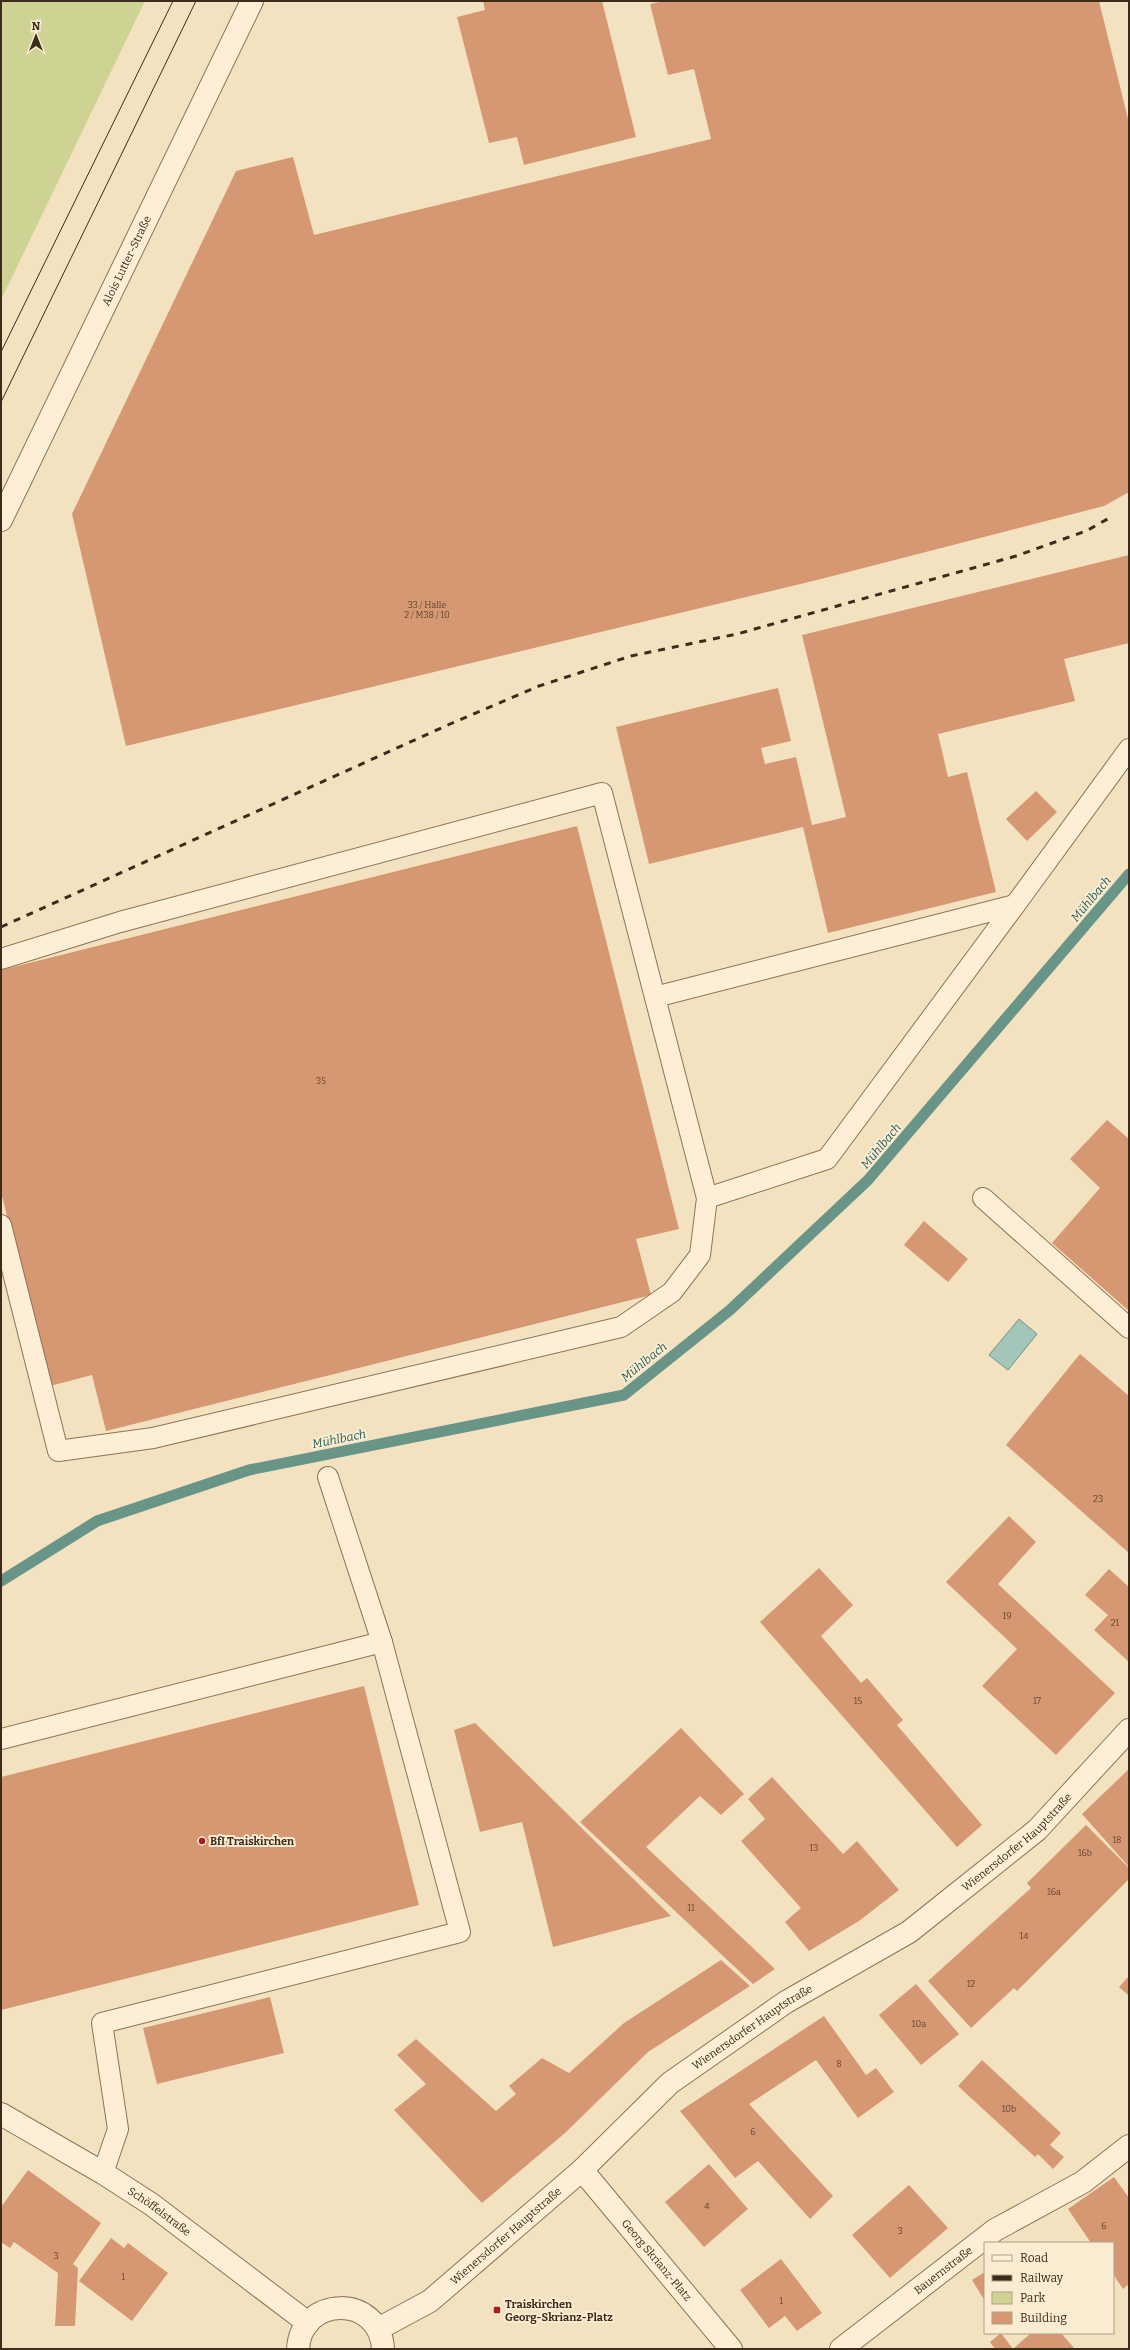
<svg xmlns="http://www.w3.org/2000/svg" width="1130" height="2350" viewBox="0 0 1130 2350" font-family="Bitter,serif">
	<rect width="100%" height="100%" fill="#f3e2c0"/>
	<polygon fill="#ced393" points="1,1 145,1 1,300"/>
	<polygon fill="#a4c5ba" stroke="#699488" points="1019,1319 1037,1334 1008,1370 989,1355"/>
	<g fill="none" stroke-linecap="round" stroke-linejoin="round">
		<polyline stroke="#699488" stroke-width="11" points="1,1581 97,1521 249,1470 624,1395 730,1310 868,1180 1129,874"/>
	</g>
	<g fill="#d69872">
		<polygon points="483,1 602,1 636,137 524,165 517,137 489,143 457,17 485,10"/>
		<polygon points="664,1 1099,1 1129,123 1129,492 1104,506 817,580 126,746 72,514 236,171 293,157 314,235 711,139 694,69 668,75 650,4"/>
		<polygon points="1129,555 1129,643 1064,659 1075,701 938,734 948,777 967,772 996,892 828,933 803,827 649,864 616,727 778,688 791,741 761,748 765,764 796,757 812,825 846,817 802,635"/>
		<polygon points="1036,791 1057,812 1027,841 1006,819"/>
		<polygon points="577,826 679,1229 636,1239 651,1295 106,1431 92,1375 50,1386 1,1192 1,970"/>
		<polygon points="1107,1120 1129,1139 1129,1311 1052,1243 1100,1188 1070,1159"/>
		<polygon points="924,1221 968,1259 948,1282 904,1245"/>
		<polygon points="1080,1354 1129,1396 1129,1553 1006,1445"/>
		<polygon points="1009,1516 1036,1542 998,1584 1115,1693 1056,1755 982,1686 1017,1649 946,1582"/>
		<polygon points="819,1568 853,1605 821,1636 861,1683 867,1678 903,1720 897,1725 982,1825 957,1847 760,1622"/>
		<polygon points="1109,1569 1129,1587 1129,1662 1094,1630 1108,1615 1085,1595"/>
		<polygon points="364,1686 419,1905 1,2010 1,1777"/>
		<polygon points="475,1723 671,1916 553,1947 522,1822 480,1832 454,1730"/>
		<polygon points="681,1728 744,1794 721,1815 700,1796 646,1847 775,1969 753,1984 580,1822"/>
		<polygon points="1129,1769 1129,1867 1082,1814"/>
		<polygon points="772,1777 843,1854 857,1841 899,1890 859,1921 809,1951 785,1922 801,1908 741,1841 765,1819 748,1799"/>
		<polygon points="1086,1825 1129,1868 1129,1879 1017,1991 1014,1988 971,2028 928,1981 1031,1888 1027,1883"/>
		<polygon points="721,1960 750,1986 648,2052 565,2133 482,2203 394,2110 426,2084 397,2055 416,2039 496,2111 516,2094 509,2086 542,2058 569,2073 624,2023"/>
		<polygon points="1129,1976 1129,1996 1119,1987"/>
		<polygon points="916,1984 959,2034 921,2065 879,2015"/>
		<polygon points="270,1997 284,2053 157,2084 143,2028"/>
		<polygon points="824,2016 866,2075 876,2068 894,2092 858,2118 816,2060 749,2104 833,2196 810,2219 758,2161 735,2178 680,2111"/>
		<polygon points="982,2060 1061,2133 1050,2145 1064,2157 1053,2169 1038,2154 1035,2157 958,2086"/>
		<polygon points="709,2164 748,2209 704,2247 665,2202"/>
		<polygon points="28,2170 101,2223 73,2264 78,2268 75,2326 55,2326 58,2273 14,2242 10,2248 1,2242 1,2207"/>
		<polygon points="1114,2177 1129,2198 1129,2284 1123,2289 1113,2274 1113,2243 1091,2243 1068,2209"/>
		<polygon points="909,2185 948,2228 890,2278 852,2235"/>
		<polygon points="111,2238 124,2248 128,2243 168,2273 132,2321 79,2281"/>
		<polygon points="781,2259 822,2313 797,2331 785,2316 769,2328 740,2290"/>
		<polygon points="985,2272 985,2301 972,2280"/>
		<polygon points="1001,2333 1013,2349 995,2349 990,2342"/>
		<polygon points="1031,2333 1061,2333 1075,2349 1013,2349"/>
	</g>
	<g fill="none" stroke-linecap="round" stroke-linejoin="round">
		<defs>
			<g id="service">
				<polyline points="1015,905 1129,749"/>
				<polyline points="1,959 120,922 602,793 707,1198 700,1255 672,1292 621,1327 153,1438 58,1451 1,1225"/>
				<polyline points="655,997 1015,905 827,1159 707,1198"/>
				<polyline points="983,1198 1129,1328"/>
				<polyline points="328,1477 382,1642"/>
				<polyline points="1,1739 382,1642 460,1932 102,2023 118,2129 103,2173"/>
			</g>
			<g id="minor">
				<path id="s1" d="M1 520 252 1"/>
				<path id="s2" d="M1 2114 103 2173 151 2204 308 2323"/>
				<path id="s3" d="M582 2170 731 2349"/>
				<path id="s4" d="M841 2349 995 2230 1083 2182 1129 2146"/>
			</g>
			<g id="tertiary">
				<path id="s5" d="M378 2329 430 2301 582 2170 670 2083 786 2002 909 1932 1037 1830 1129 1730"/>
				<path d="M298 2349C301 2295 380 2294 383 2349"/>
			</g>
		</defs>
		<use href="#service" stroke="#8f7256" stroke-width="22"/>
		<use href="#minor" stroke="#8f7256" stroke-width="24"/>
		<use href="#tertiary" stroke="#8f7256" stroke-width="24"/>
		<use href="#service" stroke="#fdefd5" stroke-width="20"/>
		<use href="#minor" stroke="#fdefd5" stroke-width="22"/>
		<use href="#tertiary" stroke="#fdefd5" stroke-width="22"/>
		<g stroke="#3d2b1c" stroke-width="1">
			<polyline points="1,352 173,1"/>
			<polyline points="1,402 196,1"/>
		</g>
		<polyline stroke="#3d2b1c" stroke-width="3" stroke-dasharray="7 7" stroke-linecap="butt" points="1,927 450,724 539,686 631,656 737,634 1016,556 1086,531 1113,516"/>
	</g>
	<g fill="#a51e24" stroke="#faecd1" stroke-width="1.5">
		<circle cx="202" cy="1841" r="4"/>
		<rect x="493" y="2306" width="8" height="8" rx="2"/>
	</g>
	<g text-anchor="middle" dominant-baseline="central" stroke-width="4" stroke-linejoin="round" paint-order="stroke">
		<g font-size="9" fill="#634632">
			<text x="427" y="605">33 / Halle<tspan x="427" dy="10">2 / M38 / 10</tspan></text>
			<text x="321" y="1081">35</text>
			<text x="1098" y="1499">23</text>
			<text x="1007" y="1616">19</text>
			<text x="1115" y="1623">21</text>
			<text x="858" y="1701">15</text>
			<text x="1037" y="1701">17</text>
			<text x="1117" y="1840">18</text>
			<text x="814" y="1848">13</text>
			<text x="1085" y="1853">16b</text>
			<text x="1054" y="1892">16a</text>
			<text x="691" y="1908">11</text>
			<text x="1024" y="1936">14</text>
			<text x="971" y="1984">12</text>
			<text x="919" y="2024">10a</text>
			<text x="839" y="2064">8</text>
			<text x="1009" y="2109">10b</text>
			<text x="753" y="2132">6</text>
			<text x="707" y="2206">4</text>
			<text x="1104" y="2226">6</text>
			<text x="900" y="2231">3</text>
			<text x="56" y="2256">3</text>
			<text x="123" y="2277">1</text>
			<text x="781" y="2301">1</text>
		</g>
		<g font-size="11" fill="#3d2b1c" stroke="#faecd1">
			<text stroke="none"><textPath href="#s1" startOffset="288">Alois Lutter-Straße</textPath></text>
			<text stroke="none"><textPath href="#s5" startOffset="807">Wienersdorfer Hauptstraße</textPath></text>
			<text stroke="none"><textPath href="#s5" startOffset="483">Wienersdorfer Hauptstraße</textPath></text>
			<text stroke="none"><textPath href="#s2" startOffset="186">Schöffelstraße</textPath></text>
			<text stroke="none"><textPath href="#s5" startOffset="159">Wienersdorfer Hauptstraße</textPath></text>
			<text stroke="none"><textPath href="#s3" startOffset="117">Georg Skrianz-Platz</textPath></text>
			<text stroke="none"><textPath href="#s4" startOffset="129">Bauernstraße</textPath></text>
		</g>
		<g font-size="11" font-weight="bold" fill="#3d2b1c" stroke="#faecd1" text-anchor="start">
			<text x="210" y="1841">BfI Traiskirchen</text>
			<text x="505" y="2304">Traiskirchen<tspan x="505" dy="13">Georg-Skrianz-Platz</tspan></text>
		</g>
		<g font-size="12" font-style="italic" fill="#295e59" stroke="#faecd1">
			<text transform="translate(1091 899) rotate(-50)">Mühlbach</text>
			<text transform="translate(881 1146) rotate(-50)">Mühlbach</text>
			<text transform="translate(644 1362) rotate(-39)">Mühlbach</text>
			<text transform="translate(339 1439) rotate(-11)">Mühlbach</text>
		</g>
	</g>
	<rect width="1130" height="2350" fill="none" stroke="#3d2b1c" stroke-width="4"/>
	<rect x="984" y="2242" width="130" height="92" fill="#faecd1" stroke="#ae9f89"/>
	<rect x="992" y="2255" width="20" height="6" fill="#fdefd5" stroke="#ae9f89"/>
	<text x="1020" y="2262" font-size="12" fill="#3d2b1c">Road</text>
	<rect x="992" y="2275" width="20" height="6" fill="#3d2b1c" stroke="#ae9f89"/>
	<text x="1020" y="2282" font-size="12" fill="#3d2b1c">Railway</text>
	<rect x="992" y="2292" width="20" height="12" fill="#ced393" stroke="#ae9f89"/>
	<text x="1020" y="2302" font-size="12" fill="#3d2b1c">Park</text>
	<rect x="992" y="2312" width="20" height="12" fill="#d69872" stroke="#ae9f89"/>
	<text x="1020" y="2322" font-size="12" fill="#3d2b1c">Building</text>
	<g transform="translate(36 36)" stroke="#faecd1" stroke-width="3" paint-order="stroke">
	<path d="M0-3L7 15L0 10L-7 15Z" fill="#3d2b1c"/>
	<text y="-6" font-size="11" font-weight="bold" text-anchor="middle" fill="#3d2b1c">N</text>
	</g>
</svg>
